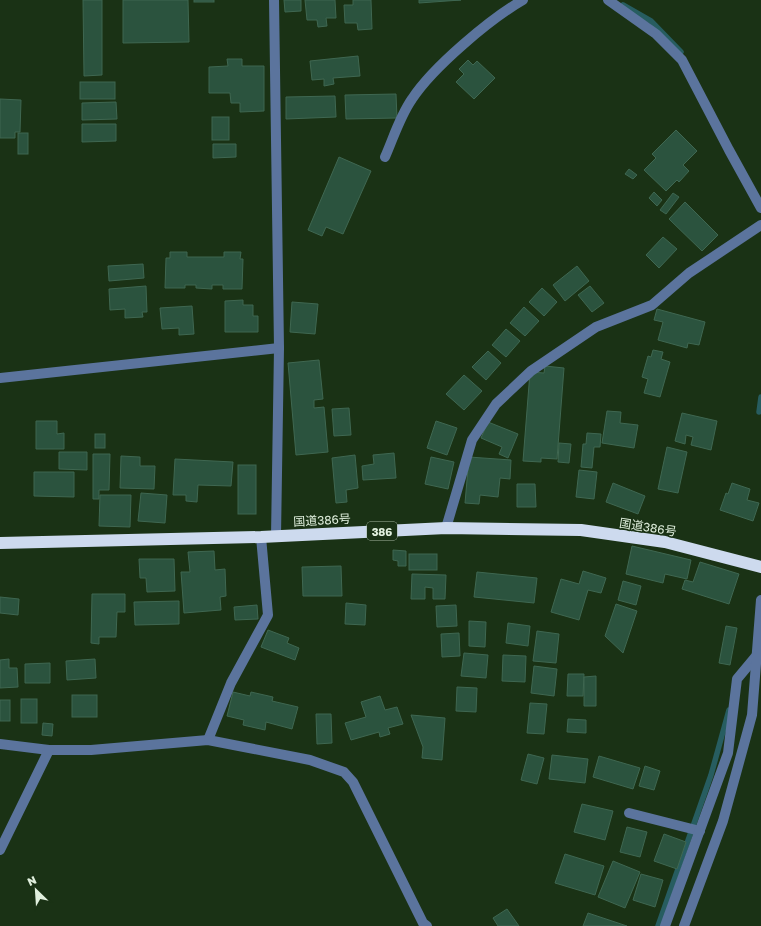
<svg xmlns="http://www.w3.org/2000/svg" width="761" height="926" viewBox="0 0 761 926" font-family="'Golos Text','Noto Sans JP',sans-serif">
	<rect width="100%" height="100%" fill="#1a3215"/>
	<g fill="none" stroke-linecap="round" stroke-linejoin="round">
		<g stroke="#275d60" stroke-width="5.5">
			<polyline points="623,5 651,21 681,52"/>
			<polyline points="759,412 761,397"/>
			<polyline points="658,926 711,775 729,710"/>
		</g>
	</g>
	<g fill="#2b533e" stroke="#3f6751">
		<polygon points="83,0 102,0 102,75 84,76"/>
		<polygon points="123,0 188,0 189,42 123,43"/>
		<rect x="194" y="0" width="20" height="2"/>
		<polygon points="284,0 301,0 301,11 285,12"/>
		<polygon points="305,0 335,0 336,18 326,18 327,26 318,27 317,20 307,20"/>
		<polygon points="353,0 371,0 372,29 358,30 357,23 345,23 344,5 353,5"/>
		<polygon points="419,0 461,0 419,3"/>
		<polygon points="358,56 360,76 333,78 334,84 324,86 324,79 312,80 310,61"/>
		<polygon points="227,59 242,59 242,66 264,66 264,111 240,112 240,103 231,103 230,93 209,93 209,67 228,66"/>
		<polygon points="468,60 473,65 477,61 495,78 474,99 456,82 464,74 459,69"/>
		<rect x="80" y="82" width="35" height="17"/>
		<polygon points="396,94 397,118 346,119 345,95"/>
		<polygon points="335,96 336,117 286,119 286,97"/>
		<polygon points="0,99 21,100 20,132 15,132 15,138 0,138"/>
		<polygon points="116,102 117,119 82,120 82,103"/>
		<rect x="212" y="117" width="17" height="23"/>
		<polygon points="82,124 116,124 116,141 82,142"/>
		<polygon points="676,130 697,151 683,165 689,171 679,182 677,180 666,191 644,170 656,158 652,154"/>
		<rect x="18" y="133" width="10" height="21"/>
		<polygon points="213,144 236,144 236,157 213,158"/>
		<polygon points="339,157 371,171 343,234 326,227 322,236 308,230"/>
		<polygon points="629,169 637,175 633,179 625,174"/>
		<polygon points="654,192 662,200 657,206 649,198"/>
		<polygon points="673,193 679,197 666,214 660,210"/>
		<polygon points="685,202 718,235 702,251 669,219"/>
		<polygon points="663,237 677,249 659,268 646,255"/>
		<polygon points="170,252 187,252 187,257 224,257 224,252 241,252 240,259 243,259 242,289 223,289 223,285 212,285 212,289 196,288 196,285 185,285 185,288 165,288 166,258 170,258"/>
		<polygon points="143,264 144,278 109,281 108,266"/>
		<polygon points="577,266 589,281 565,301 553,285"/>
		<polygon points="146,286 147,312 142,312 143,317 125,318 125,309 110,310 109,289"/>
		<polygon points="590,286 604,303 592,312 578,295"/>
		<polygon points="542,288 557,302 544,316 529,302"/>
		<polygon points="243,300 243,305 253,305 253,316 258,316 258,332 225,332 225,301"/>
		<polygon points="292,302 318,304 315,334 290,332"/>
		<polygon points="192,306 194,334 179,335 179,328 162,329 160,308"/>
		<polygon points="524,307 539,321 525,336 510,323"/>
		<polygon points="657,309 705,322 699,345 688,343 687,348 658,340 663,322 654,320"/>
		<polygon points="506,329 520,341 506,357 492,345"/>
		<polygon points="653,350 663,352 661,359 670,362 660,397 644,393 648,379 642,377 648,356 651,357"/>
		<polygon points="488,351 501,363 486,380 472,367"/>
		<polygon points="319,360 323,399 314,400 314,408 324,407 328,452 296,455 288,363"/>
		<polygon points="545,366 564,368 557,459 541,458 541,462 523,461 530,372 544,373"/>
		<polygon points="464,375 482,391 464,410 446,394"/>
		<polygon points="349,408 351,435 334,436 332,409"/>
		<polygon points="607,411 621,412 620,423 638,425 634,448 602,443"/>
		<polygon points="682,413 717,421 711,450 691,445 693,437 686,435 685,444 675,441"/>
		<polygon points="36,421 57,421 57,434 64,433 64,449 36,449"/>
		<polygon points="436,421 457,428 447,455 427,448"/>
		<polygon points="488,422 518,434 508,458 499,454 502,447 481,438"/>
		<polygon points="587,433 601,434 600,447 594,447 592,468 581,467 583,444 586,444"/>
		<rect x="95" y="434" width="10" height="14"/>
		<polygon points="559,443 571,444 569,463 558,462"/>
		<polygon points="667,447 687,452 678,493 658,489"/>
		<polygon points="59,452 87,452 87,470 59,469"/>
		<polygon points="394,453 396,478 363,480 362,466 374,464 373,455"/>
		<polygon points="93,454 110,454 109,490 99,490 99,499 93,499"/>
		<polygon points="355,455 358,488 346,490 347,502 336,503 332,458"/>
		<polygon points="121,456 140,457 140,466 155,466 154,489 120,488"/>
		<polygon points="431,457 454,462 448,489 425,484"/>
		<polygon points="469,457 511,460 510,479 500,478 498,497 480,495 479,504 465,503"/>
		<polygon points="175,459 233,462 231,486 198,485 197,502 186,501 186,495 173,495"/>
		<rect x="238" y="465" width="18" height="49"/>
		<polygon points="579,470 597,472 594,499 576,497"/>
		<polygon points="34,472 74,472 74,497 34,496"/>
		<polygon points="613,483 645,496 638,514 606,502"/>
		<polygon points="732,483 750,489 747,500 759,503 753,521 720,510 726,493 728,494"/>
		<polygon points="517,484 535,484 536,507 517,507"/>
		<polygon points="141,493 167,495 165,523 138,521"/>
		<polygon points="100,495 131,495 130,527 99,526"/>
		<polygon points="632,546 691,560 687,579 665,574 663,583 626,574"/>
		<polygon points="393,550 406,551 406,566 398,566 398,561 393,560"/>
		<polygon points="214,551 215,570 225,569 226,596 220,597 221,610 184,613 181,572 190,572 188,552"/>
		<rect x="409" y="554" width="28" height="16"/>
		<polygon points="139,559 174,559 175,591 147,592 146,578 140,578"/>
		<polygon points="700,562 739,574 729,604 682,589 685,580 693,582"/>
		<polygon points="341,566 342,596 303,596 302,567"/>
		<polygon points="583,571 606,578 601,593 588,590 579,620 551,612 561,579 579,584"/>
		<polygon points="477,572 537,578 534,603 474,597"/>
		<polygon points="412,574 446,575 445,599 433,599 433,588 425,587 425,599 411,599"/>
		<polygon points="623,581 641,586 636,605 618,600"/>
		<polygon points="92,594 125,594 125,612 117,612 116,637 99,637 99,644 91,643"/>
		<polygon points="0,597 19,599 18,615 0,613"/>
		<polygon points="179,601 179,624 135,625 134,602"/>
		<polygon points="346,603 366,605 365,625 345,624"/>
		<polygon points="616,604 637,611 623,653 605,636"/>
		<polygon points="257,605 258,619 235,620 234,607"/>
		<polygon points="456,605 457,626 437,627 436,606"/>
		<polygon points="469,621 486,622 485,647 469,646"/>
		<polygon points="508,623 530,626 528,646 506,643"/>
		<polygon points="726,626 737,628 730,665 719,663"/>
		<polygon points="268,630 289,638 287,643 299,648 295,660 261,647"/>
		<polygon points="537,631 559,634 556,663 533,661"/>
		<polygon points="459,633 460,656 442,657 441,634"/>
		<polygon points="464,653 488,655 486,678 461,676"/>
		<polygon points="503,655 526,656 525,682 502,681"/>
		<polygon points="9,659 9,668 17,668 18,687 0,688 0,660"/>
		<polygon points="95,659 96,678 67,680 66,661"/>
		<polygon points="50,663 50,683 25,683 25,664"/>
		<polygon points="534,666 557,669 554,696 531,693"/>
		<polygon points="568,674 584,674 583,696 567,696"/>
		<polygon points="596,676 596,706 584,706 584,677"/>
		<polygon points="457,687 477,688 476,712 456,711"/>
		<polygon points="233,692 250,696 251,692 273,697 272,701 298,707 292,729 266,722 265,730 243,725 244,720 227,716"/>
		<rect x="72" y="695" width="25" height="22"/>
		<polygon points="380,696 385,710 397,707 403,724 388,728 390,734 380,737 379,732 351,740 345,723 366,717 361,702"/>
		<rect x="21" y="699" width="16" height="24"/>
		<rect x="0" y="700" width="10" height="21"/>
		<polygon points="530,703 547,704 544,734 527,733"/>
		<polygon points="316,714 331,714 332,743 317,744"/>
		<polygon points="411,715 445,718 442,760 422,758 423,747"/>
		<polygon points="568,719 586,720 586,733 567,732"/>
		<polygon points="43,723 53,724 52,736 42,735"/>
		<polygon points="528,754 544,758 537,784 521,780"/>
		<polygon points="552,755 588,759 585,783 549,779"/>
		<polygon points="599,756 640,768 633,789 593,777"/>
		<polygon points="645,766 660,771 654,790 639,786"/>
		<polygon points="582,804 613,811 605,840 574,832"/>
		<polygon points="627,827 647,832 640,857 620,852"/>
		<polygon points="664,834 686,842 677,869 654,861"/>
		<polygon points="565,854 604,866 595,895 555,883"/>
		<polygon points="613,861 640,872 625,908 598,897"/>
		<polygon points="641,874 663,880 655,907 633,900"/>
		<polygon points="507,909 519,926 498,926 493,918"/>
		<polygon points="588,913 627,926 583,926"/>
	</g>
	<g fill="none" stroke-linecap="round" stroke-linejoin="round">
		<g stroke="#5b749d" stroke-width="10">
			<polyline points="274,0 279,348 276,536"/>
			<polyline points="608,0 656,34 682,60 729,150 761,208"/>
			<path d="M385 157C393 139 400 116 412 99 433 67 490 19 523 0"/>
			<polyline points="0,378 279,348"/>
			<polyline points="446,528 472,440 496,404 531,371 596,327 652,305 689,273 761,225"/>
			<polyline points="208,740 231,683 268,615 261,537"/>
			<polyline points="0,744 49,750 91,750 208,740 310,760 344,772 353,782 423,923 427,926"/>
			<polyline points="629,813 700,831"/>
			<polyline points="0,850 49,750"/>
			<polyline points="665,926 728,753 737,679 757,655"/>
			<polyline points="684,926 723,821 752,715 761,600"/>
		</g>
		<polyline stroke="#cddaee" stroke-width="12" points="0,543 261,537 446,528 581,530 665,542 761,567"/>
	</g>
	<g text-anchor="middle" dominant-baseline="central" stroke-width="3" stroke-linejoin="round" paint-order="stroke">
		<rect fill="#1a3215" stroke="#a5b6a1" stroke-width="1" x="367" y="522" width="30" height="18" rx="3"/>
		<g font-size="11" font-weight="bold" fill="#e0efdd">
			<text x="382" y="531">386</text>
		</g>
		<g font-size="12" fill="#e0efdd" stroke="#1a3215">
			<text transform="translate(322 520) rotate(-3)">国道386号</text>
			<text transform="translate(648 527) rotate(9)">国道386号</text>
		</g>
	</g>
	<g transform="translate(36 890) rotate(335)" stroke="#1a3215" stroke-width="3" paint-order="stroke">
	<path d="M0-3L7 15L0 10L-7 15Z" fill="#e0efdd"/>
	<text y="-6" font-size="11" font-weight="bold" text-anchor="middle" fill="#e0efdd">N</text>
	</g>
</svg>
